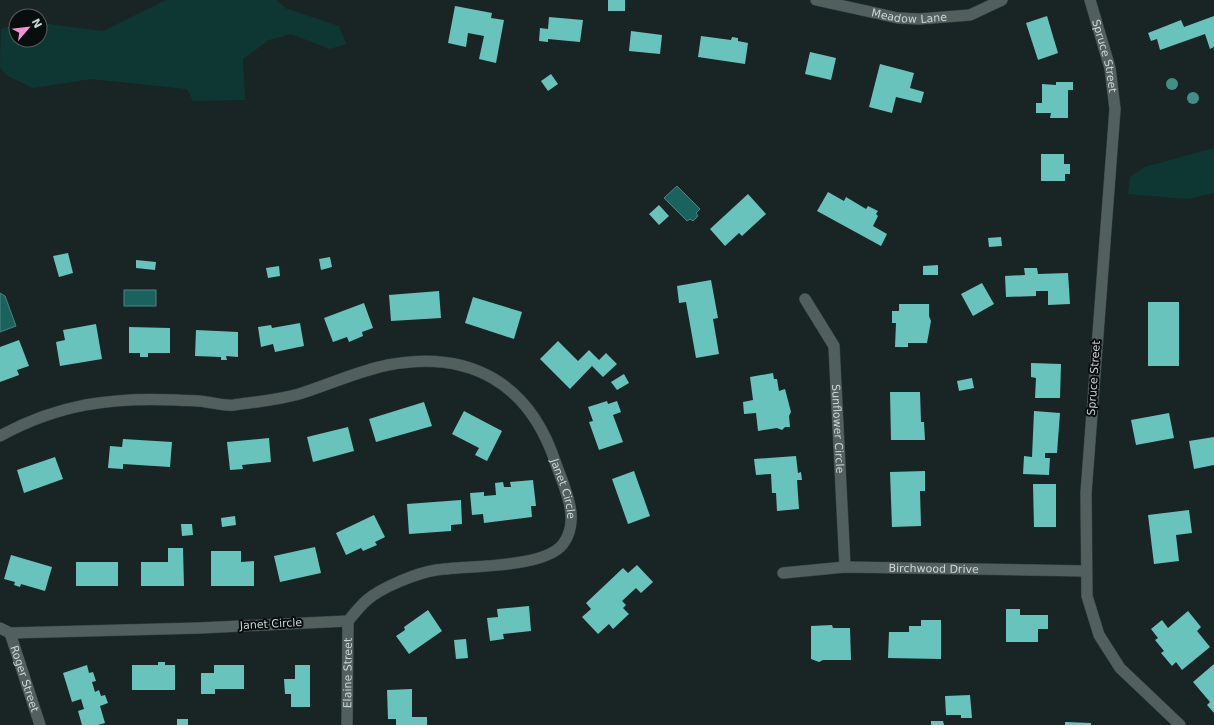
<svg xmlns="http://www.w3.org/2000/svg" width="1214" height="725" viewBox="0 0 1214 725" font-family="'DejaVu Sans',sans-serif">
	<rect width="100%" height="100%" fill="#192524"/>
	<g fill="#0e3734">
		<polygon points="166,0 277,0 285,8 339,26 346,44 330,49 291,34 269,40 243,59 245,100 193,101 187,89 91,79 33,88 6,75 0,67 1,29 16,24 16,40 40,40 40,23 103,31"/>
		<polygon points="1214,148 1214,193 1188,199 1128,194 1130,177 1145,167"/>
	</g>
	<g fill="#19625e" stroke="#4f8481">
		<polygon points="677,186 700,209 696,213 698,216 693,221 690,219 687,221 664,198"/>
		<rect x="124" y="290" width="32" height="16"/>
		<polygon points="0,293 5,296 16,326 0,332"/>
	</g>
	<g fill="#69c3bd">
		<rect x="608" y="0" width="17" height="11"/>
		<polygon points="455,6 492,13 491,18 504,20 496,63 479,59 484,36 468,33 466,47 448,43"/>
		<polygon points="1047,16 1058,53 1038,60 1026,23"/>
		<polygon points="1214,16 1214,47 1210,49 1205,34 1160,50 1157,39 1151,41 1148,33 1181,20 1184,27"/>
		<polygon points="549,17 583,20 580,42 548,39 548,42 539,41 540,28 548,29"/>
		<polygon points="631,31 662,35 660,54 629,51"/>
		<polygon points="701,36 731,40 732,37 738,38 738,41 748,43 745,64 698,57"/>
		<polygon points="810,52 836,58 831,80 805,74"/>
		<polygon points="880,64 914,73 910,88 924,92 921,103 896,97 892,113 869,107"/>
		<polygon points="551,74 558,84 548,91 541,81"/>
		<polygon points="1056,82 1073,82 1073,90 1068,90 1068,118 1050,118 1051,113 1036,113 1036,103 1042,103 1042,84 1056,85"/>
		<polygon points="1041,154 1064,154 1064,164 1070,164 1070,174 1065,174 1065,181 1041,181"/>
		<polygon points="828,192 844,201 846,197 866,209 868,206 878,211 876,214 878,216 873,226 887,234 881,246 817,211"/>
		<polygon points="748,194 766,214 742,236 739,233 725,246 710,229"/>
		<polygon points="659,205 669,216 659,225 649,214"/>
		<polygon points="1001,237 1002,246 989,247 988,238"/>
		<polygon points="68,253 73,273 59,277 53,256"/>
		<polygon points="330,257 332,267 321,270 319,259"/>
		<polygon points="136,260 156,262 155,270 136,268"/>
		<polygon points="938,265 938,275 923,275 923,266"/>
		<polygon points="279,266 280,276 268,278 266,268"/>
		<polygon points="1024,268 1037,268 1038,274 1068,273 1070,304 1048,305 1048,291 1036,291 1036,296 1006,297 1005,276 1025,275"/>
		<polygon points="711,280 718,318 713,319 719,354 696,358 686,302 679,303 677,286"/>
		<polygon points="982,283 994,304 973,316 961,294"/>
		<polygon points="439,291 441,318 391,321 389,295"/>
		<polygon points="473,297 522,312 514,339 465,323"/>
		<rect x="1148" y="302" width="31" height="64"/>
		<polygon points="364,303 373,328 362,332 363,336 349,342 347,337 333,342 324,318"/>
		<polygon points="899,304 929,304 929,316 931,321 927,343 908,343 908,347 895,347 896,323 892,323 892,311 899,311"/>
		<polygon points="300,323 304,346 275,352 273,344 261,347 258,327 271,325 272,328"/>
		<polygon points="96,324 102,359 60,366 56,342 65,340 63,330"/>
		<polygon points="129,327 170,328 170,353 148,353 148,357 140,357 140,353 129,353"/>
		<polygon points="196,330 238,332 238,357 226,356 227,360 221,360 221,357 195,356"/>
		<polygon points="19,340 29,366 17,370 19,375 0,382 0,347"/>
		<polygon points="558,341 578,361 589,350 599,360 606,353 617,364 603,377 592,366 570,389 540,359"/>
		<polygon points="1031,363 1061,364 1060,398 1035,398 1036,378 1031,377"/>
		<polygon points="773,373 774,379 777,379 779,391 785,389 791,412 789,416 790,427 785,427 782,430 777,428 758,431 756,413 744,414 743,402 753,400 750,377"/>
		<polygon points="624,374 629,383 617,390 611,382"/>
		<polygon points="972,378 974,388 959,391 957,381"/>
		<polygon points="890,392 920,392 921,422 924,422 925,440 891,440"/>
		<polygon points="607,401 608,404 617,401 621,412 613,415 623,442 599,450 589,422 593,421 588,407"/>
		<polygon points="424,402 432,426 376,442 369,419"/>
		<polygon points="464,411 502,431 487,461 475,455 479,448 452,434"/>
		<polygon points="1034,411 1060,413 1057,453 1045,453 1045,458 1050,458 1049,475 1023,474 1024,456 1032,457"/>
		<polygon points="1169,413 1174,438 1136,445 1131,420"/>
		<polygon points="348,427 354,451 313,462 307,437"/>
		<polygon points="1214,437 1214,465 1194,469 1189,441"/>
		<polygon points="269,438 271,462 242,465 243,469 230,470 227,442"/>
		<polygon points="123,439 172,442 170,467 123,464 123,469 108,468 110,446 122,447"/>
		<polygon points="796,456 798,473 801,472 802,480 797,480 799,509 777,511 776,493 772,493 771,474 756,475 754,459"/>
		<polygon points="55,457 63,479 24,493 17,470"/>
		<polygon points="634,471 650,516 628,524 612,479"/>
		<polygon points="925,471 925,491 920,491 921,526 892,527 890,472"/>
		<polygon points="533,480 536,506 531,506 532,517 484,523 483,514 472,515 470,493 484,492 484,496 496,495 495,483 503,482 504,487 511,487 510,482"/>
		<polygon points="1033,484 1056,484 1056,527 1034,527"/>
		<polygon points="461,500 462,524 451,525 451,531 409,534 407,504"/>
		<polygon points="1189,510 1192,533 1176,535 1179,561 1154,564 1148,515"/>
		<polygon points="374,515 385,537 375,542 377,545 363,551 361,548 346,555 336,533"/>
		<polygon points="235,516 236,525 222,527 221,518"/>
		<polygon points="181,524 192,524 193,535 182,536"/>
		<polygon points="315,547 321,573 280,582 274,556"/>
		<polygon points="168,548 183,548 184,586 141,586 141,562 168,562"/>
		<polygon points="211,551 241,551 241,562 254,561 254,586 211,586"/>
		<polygon points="11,555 52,567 45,591 21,584 20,587 14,585 15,582 4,579"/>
		<rect x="76" y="562" width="42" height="24"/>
		<polygon points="637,565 653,582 641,593 636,588 622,601 626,605 623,608 629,614 613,629 609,624 598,634 582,617 591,609 586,603 623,568 628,573"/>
		<polygon points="529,606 531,631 503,634 504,639 490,641 487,618 498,617 497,609"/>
		<polygon points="1006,609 1020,609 1020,615 1048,615 1048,629 1038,629 1038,642 1006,642"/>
		<polygon points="428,610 442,631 409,654 396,636 405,630 404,627"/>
		<polygon points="1188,611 1201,627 1197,631 1210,647 1182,670 1176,662 1172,666 1161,653 1164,651 1155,640 1158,638 1151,629 1162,620 1168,628"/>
		<polygon points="921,620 941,620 941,659 888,658 889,632 909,632 909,626 921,626"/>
		<polygon points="832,625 833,628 850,628 851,660 823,660 819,662 811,659 811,626"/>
		<polygon points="466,639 468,658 456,659 454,640"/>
		<polygon points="158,662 165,662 165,665 175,665 175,690 132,690 132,665 158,665"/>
		<polygon points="1214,664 1214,713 1207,705 1210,702 1193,682"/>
		<polygon points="87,665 89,673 93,672 96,681 92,682 95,692 99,690 101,696 105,695 108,703 100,706 105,723 98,725 82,725 78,711 84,709 81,699 72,702 63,673"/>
		<polygon points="214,665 244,665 244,689 215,689 215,694 201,694 201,673 214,673"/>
		<polygon points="295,665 310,665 310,707 291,707 291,694 285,694 284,679 295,679"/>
		<polygon points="412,689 412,717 427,717 427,725 396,725 396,719 388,719 387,690"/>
		<polygon points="970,695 972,718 961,718 961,715 946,715 945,696"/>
		<rect x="177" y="719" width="11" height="6"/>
		<polygon points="931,721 943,721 944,725 931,725"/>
		<polygon points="1065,722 1091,723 1091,725 1065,725"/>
	</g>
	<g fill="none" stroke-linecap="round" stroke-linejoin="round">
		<defs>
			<g id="minor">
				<path id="s1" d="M816 0 898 18 919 19 970 15 1002 0"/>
				<path id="s2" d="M1090 0 1110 68 1115 109 1086 493 1087 596 1099 635 1120 668 1180 725"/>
				<path id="s3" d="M805 299 834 346 845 567"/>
				<path id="s4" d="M0 436C58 404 112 397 177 400 187 401 196 400 206 402 215 403 224 406 234 405 255 402 278 400 299 394 328 385 358 371 388 365 471 349 530 384 556 464 565 489 581 520 563 544 544 569 466 565 436 570 417 573 382 587 367 600 360 606 354 614 348 621L200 628 10 633 0 628"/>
				<path id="s5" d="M783 573 845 567 1086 571"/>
				<path id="s6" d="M10 633 40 725"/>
				<path id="s7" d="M347 725 348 621"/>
			</g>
		</defs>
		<use href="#minor" stroke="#384241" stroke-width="12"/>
		<use href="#minor" stroke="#515f5d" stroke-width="11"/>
	</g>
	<g fill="#408f89">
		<circle cx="1172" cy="84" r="6"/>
		<circle cx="1193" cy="98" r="6"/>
	</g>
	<g text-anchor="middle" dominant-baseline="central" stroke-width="4" stroke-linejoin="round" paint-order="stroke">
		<g font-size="11" fill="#cdd5d4" stroke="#080d0d">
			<text stroke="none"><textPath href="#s1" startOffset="95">Meadow Lane</textPath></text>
			<text stroke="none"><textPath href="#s2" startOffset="58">Spruce Street</textPath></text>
			<text transform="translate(1094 378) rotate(-86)">Spruce Street</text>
			<text stroke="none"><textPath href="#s3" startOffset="138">Sunflower Circle</textPath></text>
			<text stroke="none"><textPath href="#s4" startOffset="643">Janet Circle</textPath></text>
			<text stroke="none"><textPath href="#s5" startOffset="151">Birchwood Drive</textPath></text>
			<text transform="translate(271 624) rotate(-3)">Janet Circle</text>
			<text stroke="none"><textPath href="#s7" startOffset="52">Elaine Street</textPath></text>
			<text stroke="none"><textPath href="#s6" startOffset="48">Roger Street</textPath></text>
		</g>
	</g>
	<g transform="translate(28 28) rotate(62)"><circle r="19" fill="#080d0d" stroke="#575d5d"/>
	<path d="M0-3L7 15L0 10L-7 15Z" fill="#f391d5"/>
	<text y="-6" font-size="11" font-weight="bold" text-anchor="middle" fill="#cdd5d4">N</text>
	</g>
</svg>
